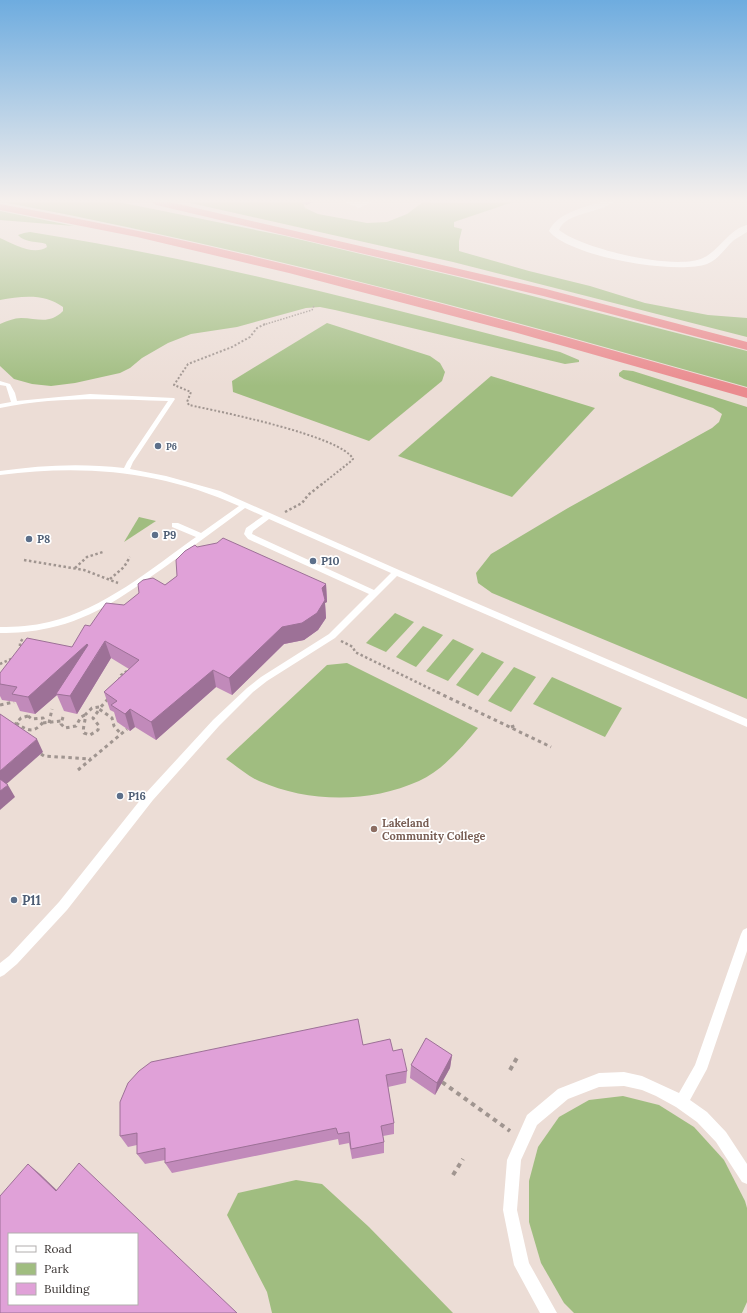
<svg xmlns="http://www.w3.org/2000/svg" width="747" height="1313" viewBox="0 0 747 1313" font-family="Lora,serif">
	<rect width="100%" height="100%" fill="#ecddd6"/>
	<g fill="#a0bd80">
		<path d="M2 202H118L168 212 285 236 462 278 747 351V387C501 317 254 249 2 202Z"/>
		<polygon points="186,202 303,202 305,208 318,214 367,223 387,222 407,214 423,202 461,203 513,202 454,222 454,227 462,229 459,241 459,251 529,271 590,286 645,303 708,315 747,318 747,337 453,262"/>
		<polygon points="0,211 64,224 74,226 0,220"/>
		<path d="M30 232C209 260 384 307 560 352L579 360V362L565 364 335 310 320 307 306 308 237 327 191 334 168 343 142 358 130 368 120 373 75 383 51 386 32 384 14 379 0 366V324C7 321 14 318 21 318 38 318 49 325 63 311V307C45 293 21 296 0 300V238C13 244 34 256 47 247L46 244C38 241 24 243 18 235L24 233Z"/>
		<polygon points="327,323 430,356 440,363 445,372 442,381 369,441 233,392 232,381"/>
		<polygon points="623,370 633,371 747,407 747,699 492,593 478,583 476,573 491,554 568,508 712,428 719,422 722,414 713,408 624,379 619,376 619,373"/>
		<polygon points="491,376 595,408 512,497 398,456"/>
		<polygon points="139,517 156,521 124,542"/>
		<polygon points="395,613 414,622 386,652 366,643"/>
		<polygon points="423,626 443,635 416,667 396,657"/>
		<polygon points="453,639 474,649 448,681 426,671"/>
		<polygon points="482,652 504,662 478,696 456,685"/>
		<path d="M347 663 478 728C462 747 442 771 419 781 370 803 309 803 259 781 247 776 237 766 226 759L327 665Z"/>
		<polygon points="514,667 536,677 511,712 488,701"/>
		<polygon points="552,677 622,708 605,737 533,704"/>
		<polygon points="623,1096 659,1105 694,1127 724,1160 745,1201 747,1208 747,1302 742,1313 574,1313 564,1303 541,1263 529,1222 529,1181 538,1147 559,1117 589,1100"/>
		<polygon points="296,1180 322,1184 369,1227 453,1313 272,1313 267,1292 227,1215 238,1193"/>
	</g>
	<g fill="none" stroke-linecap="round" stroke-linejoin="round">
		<polyline stroke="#a09590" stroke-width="1.5" stroke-dasharray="1.5 1.5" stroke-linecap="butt" points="263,325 312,310 314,306"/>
		<path stroke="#a09590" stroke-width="2" stroke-dasharray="2 2" stroke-linecap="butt" d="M265 324 257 328 250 337 232 347 188 364 174 385 191 392 187 402 189 405C217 411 342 436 353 459L350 462 321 485"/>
		<g stroke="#a09590" stroke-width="2.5" stroke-dasharray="2.5 2.5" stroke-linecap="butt">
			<polyline points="285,512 302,503 308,495 322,484"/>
			<polyline points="24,560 84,570 118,583"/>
			<polyline points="75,568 87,557 103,552"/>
			<polyline points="110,579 124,567 130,557"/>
			<polyline points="341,641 353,647 355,652 439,693"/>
			<polyline points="20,651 20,643 23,638"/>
			<polyline points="0,664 13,658"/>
			<polyline points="119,680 121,675 127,671 129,672"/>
		</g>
		<g stroke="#a09590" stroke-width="3" stroke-dasharray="3.5 3.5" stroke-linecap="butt">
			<polyline points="437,692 551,747"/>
			<polyline points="108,699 99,709 112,718 114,726 121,734"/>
			<polyline points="0,705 14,702"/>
			<path d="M99 707 92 708 85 715C86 721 82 728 84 733L90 735 98 730 99 726 93 718 99 710"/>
			<path d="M28 716 32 719 43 718 44 721C34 734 28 731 16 723L21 718Z"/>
			<polyline points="63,717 61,724 65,728 76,726 81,717 85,715"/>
			<polyline points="43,723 61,721"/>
			<polyline points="49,723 52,709"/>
			<polyline points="511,727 517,725"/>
			<polyline points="41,754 44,756 91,759"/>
			<polyline points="78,770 127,729"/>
		</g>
		<g stroke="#a09590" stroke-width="4" stroke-dasharray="4.5 4.5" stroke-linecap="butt">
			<polyline points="510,1070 518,1056"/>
			<polyline points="442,1082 510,1131"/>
			<polyline points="453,1175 463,1159"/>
		</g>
		<g fill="#fff" fill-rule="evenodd">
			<path d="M0 381 10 384 15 393 17 401 90 394 174 398 175 399 133 462 130 469 166 476 220 491 399 570 747 719V727L397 576 335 638 267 681 253 692 219 726 153 800 67 910 17 964 4 975 0 977V963L9 956 59 902 145 794 213 720 247 688 261 677 329 634 369 594 248 539 244 534 246 528 263 516 245 508C220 527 194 545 169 564 132 590 94 619 49 628 32 632 16 633 0 633V627C16 627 33 626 49 622 104 609 151 569 196 537L172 527V523H178L201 533 239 506C161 471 85 464 0 475V471C41 465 82 463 124 468L127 462 168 401C112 399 55 396 0 408V404L11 402 6 386 0 385ZM269 519 391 573 374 590 252 534 253 531Z"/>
			<polygon points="747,928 747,951 707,1069 690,1100 707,1112 726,1132 747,1164 747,1184 742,1182 716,1142 697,1122 676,1107 656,1096 642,1090 624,1086 599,1087 568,1099 537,1125 521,1160 517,1210 529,1263 557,1313 540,1313 514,1265 503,1210 507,1160 527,1115 558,1089 599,1073 624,1072 642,1076 679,1093 695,1065 741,934 743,930"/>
		</g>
		<g fill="#fff" fill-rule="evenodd">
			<polygon points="344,202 372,202 359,208"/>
			<path d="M600 202H613C601 213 566 212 559 230 583 249 675 271 703 258 720 250 728 230 747 225V232C743 235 738 237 734 240 725 248 719 259 707 264 676 275 570 257 549 231 557 213 583 208 600 202Z"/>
		</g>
		<g fill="#ea8b8f" fill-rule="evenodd">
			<polygon points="151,202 170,202 546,289 747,342 747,350 543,296 156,205"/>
			<path d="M0 204C71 217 142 231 212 247 392 288 570 338 747 388V398L514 332 289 273 137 237 0 210Z"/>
		</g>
	</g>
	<g fill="#c18aba">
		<polygon points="301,202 313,202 306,205"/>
		<polygon points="197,547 326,584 327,602 325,603 326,618 318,630 304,640 284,644 232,695 216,687 156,740 135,727 130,731 117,722 114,712 110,710 104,692 129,669 111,658 77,714 64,711 57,695 35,714 20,711 16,702 2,700 0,696 0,673 72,647 90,626 124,605 165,585 177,576"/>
		<polygon points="363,1045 393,1051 407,1071 406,1083 388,1087 394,1123 394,1134 383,1136 384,1142 384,1153 352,1159 349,1143 339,1145 338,1139 172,1173 165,1163 165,1160 145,1164 137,1154 137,1145 128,1147 120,1136"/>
		<polygon points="452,1055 450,1068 435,1095 410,1078 411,1065"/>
	</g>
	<g fill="#9d7197">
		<polygon points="306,202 313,202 306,205"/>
		<polygon points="326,584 327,602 325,603 326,618 318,630 304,640 284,644 232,695 229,678"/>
		<polygon points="105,641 111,658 77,714 70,696 56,694 57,695 35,714 28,697 87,644 93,661"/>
		<polygon points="213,670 216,687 156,740 151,722"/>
		<polygon points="130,709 135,727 130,731 125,714"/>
		<polygon points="37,739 43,752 2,788 0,785 0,771"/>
		<polygon points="8,785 15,797 0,810 0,791"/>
		<polygon points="452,1055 450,1068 435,1095 437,1083"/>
		<polygon points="28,1164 40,1174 67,1200 56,1191"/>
	</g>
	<g fill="#e0a1d8" stroke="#9d7197" fill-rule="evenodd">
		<polygon points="223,538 326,584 322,588 325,600 317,613 302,623 282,627 229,678 213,670 151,722 130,709 125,714 111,705 117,701 104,692 139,660 105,641 70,696 56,694 88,645 87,644 28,697 12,694 17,687 0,684 0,673 27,638 72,647 85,625 90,626 106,603 124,605 139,593 138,584 143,580 153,578 165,585 177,576 176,560 185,551 195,545 197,547 217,543"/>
		<polygon points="0,714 37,739 0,771"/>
		<polygon points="0,779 8,785 0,791"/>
		<polygon points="358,1019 363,1045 390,1039 393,1051 402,1049 407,1071 386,1075 394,1123 381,1126 384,1142 351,1149 349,1132 338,1134 336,1128 165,1163 165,1148 137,1154 137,1133 120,1136 120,1102 128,1083 139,1071 151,1062"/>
		<polygon points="426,1038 452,1055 437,1083 411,1065"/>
		<path d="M79 1163 237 1313H0V1196L28 1164 56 1191ZM9 1234H137V1304H9Z"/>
	</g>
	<linearGradient id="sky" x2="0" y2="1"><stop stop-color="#6eacdf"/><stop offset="0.52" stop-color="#f6f0ed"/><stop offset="1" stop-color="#f6f0ed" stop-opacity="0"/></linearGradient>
	<rect width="747" height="386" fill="url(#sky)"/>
	<g fill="#5c6f8a" stroke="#fff" stroke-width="1.5">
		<circle cx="158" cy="446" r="4"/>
		<circle cx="155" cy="535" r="4"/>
		<circle cx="29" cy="539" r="4"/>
		<circle cx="313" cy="561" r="4"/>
		<circle cx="120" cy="796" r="4"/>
		<circle cx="14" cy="900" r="4"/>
	</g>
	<circle fill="#8d6e63" stroke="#fff" stroke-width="1.5" cx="374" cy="829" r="4"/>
	<g text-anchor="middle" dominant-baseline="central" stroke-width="3.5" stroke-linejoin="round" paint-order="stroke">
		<g font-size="9" font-weight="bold" fill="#4e5e75" stroke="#fff" text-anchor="start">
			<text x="166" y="446">P6</text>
		</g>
		<g font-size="11" font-weight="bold" fill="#4e5e75" stroke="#fff" text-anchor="start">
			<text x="163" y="535">P9</text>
			<text x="37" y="539">P8</text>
			<text x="321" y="561">P10</text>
			<text x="128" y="796">P16</text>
		</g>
		<g font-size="11" font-weight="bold" fill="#785e54" stroke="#fff" text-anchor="start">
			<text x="382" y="823">Lakeland<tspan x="382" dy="13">Community College</tspan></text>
		</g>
		<g font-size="13" font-weight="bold" fill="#4e5e75" stroke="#fff" text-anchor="start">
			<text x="22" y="900">P11</text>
		</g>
	</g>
	<rect x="8" y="1233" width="130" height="72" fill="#ffffff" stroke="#b1aead"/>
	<rect x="16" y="1246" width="20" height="6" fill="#ffffff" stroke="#b1aead"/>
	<text x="44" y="1253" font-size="12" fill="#3b3533">Road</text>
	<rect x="16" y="1263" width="20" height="12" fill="#a0bd80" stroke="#b1aead"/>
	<text x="44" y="1273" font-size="12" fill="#3b3533">Park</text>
	<rect x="16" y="1283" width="20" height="12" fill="#e0a1d8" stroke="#b1aead"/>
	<text x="44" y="1293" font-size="12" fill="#3b3533">Building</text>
</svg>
